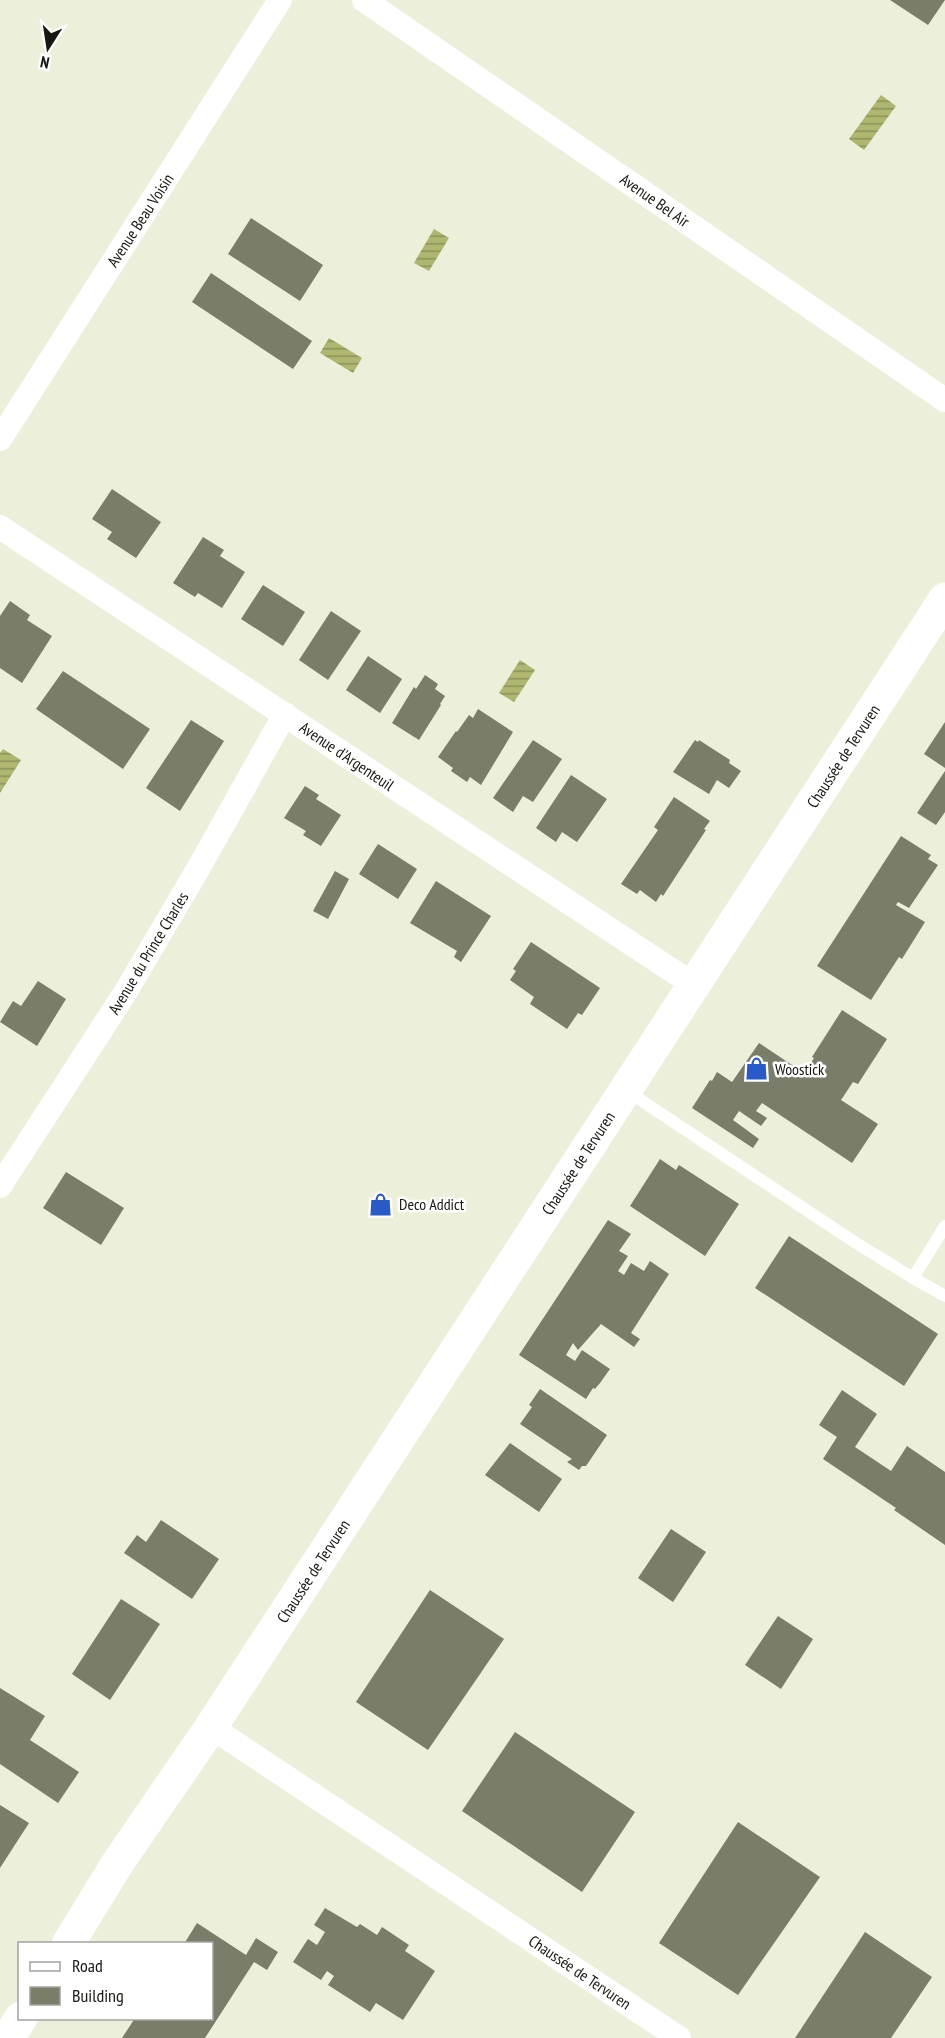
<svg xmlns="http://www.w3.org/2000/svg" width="945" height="2038" viewBox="0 0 945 2038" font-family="'PT Sans Narrow',sans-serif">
	<defs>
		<pattern id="water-rules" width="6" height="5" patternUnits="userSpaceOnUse" patternTransform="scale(1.5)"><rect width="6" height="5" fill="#afb66f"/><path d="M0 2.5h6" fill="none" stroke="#8d935a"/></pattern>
	</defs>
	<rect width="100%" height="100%" fill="#ecefda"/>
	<g fill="url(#water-rules)">
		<polygon points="881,95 896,106 864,150 849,139"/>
		<polygon points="434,229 449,238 429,271 414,263"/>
		<polygon points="329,338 362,358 353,373 320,353"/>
		<polygon points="520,660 535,670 514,702 499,693"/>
		<polygon points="3,749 21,760 0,793 0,753"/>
	</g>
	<g fill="#7b7d6b">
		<polygon points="890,0 945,0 928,25"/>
		<polygon points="251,218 323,265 300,301 228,254"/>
		<polygon points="211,273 312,341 293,369 192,302"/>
		<polygon points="112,489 161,522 136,558 107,539 112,532 92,519"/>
		<polygon points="203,537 224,550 220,556 245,572 222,608 198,593 195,597 173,583"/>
		<polygon points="263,585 305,612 283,646 241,619"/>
		<polygon points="10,601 30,615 27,620 52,636 22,683 0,668 0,616"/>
		<polygon points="331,611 361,631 328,680 299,660"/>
		<polygon points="368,656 402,679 380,713 346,690"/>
		<polygon points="63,671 150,729 123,769 36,709"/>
		<polygon points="425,675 438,684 435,689 445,696 440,704 441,705 419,740 392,723 414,687 416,689"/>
		<polygon points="478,709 513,732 481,785 470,777 467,782 451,771 453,768 438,757 456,731 457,732 469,715 473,718"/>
		<polygon points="191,720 224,741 180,811 146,788"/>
		<polygon points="945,722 945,768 924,754"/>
		<polygon points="533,740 562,759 533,802 523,796 513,812 493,798"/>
		<polygon points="695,740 698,742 699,740 730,760 729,763 741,771 729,788 717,780 709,794 673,772"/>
		<polygon points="945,771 945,812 936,825 917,813"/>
		<polygon points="571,775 607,799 577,842 562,832 556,842 536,828"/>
		<polygon points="305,786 319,795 316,799 341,815 321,846 303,835 306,831 284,818"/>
		<polygon points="674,797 710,821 704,829 706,830 663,896 661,894 656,902 640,890 637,894 621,884 658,830 654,827"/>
		<polygon points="901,836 931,855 928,859 938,865 909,908 898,902 896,905 925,922 902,959 899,957 871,1000 817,966"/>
		<polygon points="378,844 417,869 398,899 359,874"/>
		<polygon points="335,871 349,879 328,919 313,911"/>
		<polygon points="436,881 491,916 461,962 454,957 457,951 410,923"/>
		<polygon points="531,942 600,988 582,1015 578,1013 567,1029 530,1004 534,997 510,980 516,971 513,969"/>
		<polygon points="38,981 66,999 37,1046 0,1022 13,1001 21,1006"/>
		<polygon points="842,1010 887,1039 858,1084 853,1082 841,1100 878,1124 852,1163 762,1103 756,1111 767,1118 761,1126 739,1111 733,1120 759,1139 753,1148 692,1108 710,1080 712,1081 717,1072 732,1082 759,1043 801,1071 800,1073 803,1076 814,1058 812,1057"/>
		<polygon points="660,1159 676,1170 679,1165 739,1204 705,1256 630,1206"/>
		<polygon points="66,1172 124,1208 101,1245 43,1208"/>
		<polygon points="608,1220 631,1234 619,1251 628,1256 618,1271 624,1275 631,1263 644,1271 650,1261 669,1274 631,1333 640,1339 634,1347 601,1324 578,1350 573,1343 566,1355 575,1361 582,1350 610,1369 600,1383 595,1389 593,1388 586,1399 519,1355"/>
		<polygon points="789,1236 938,1334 904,1386 755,1288"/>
		<polygon points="540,1389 607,1435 586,1466 582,1466 579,1470 567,1462 572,1459 520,1424 532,1407 529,1405"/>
		<polygon points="842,1390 877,1414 855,1447 891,1471 907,1446 945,1472 945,1545 894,1510 896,1508 823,1459 837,1437 819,1425"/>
		<polygon points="510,1443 562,1479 539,1512 485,1475"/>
		<polygon points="161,1520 219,1559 192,1599 124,1553 137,1535 146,1542"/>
		<polygon points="671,1529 706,1552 673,1602 638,1578"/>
		<polygon points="430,1590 504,1639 428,1750 356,1702"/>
		<polygon points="121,1599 160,1624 110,1700 72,1674"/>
		<polygon points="778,1616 813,1639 781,1689 745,1665"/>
		<polygon points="0,1688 45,1716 30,1740 79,1772 58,1803 0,1764"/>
		<polygon points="515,1732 635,1812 582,1892 462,1811"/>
		<polygon points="0,1805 29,1823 0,1868"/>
		<polygon points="738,1822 820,1877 738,1995 659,1943"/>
		<polygon points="325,1908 357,1927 360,1924 377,1935 382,1927 409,1945 405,1951 435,1971 403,2020 376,2003 370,2012 328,1985 334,1976 327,1971 321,1980 293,1962 308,1939 317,1945 325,1932 314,1925"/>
		<polygon points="197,1923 246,1955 256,1938 278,1952 267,1970 254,1962 205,2038 122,2038 135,2018 212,2018 212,1944 184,1944"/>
		<polygon points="865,1932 932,1977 891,2038 795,2038"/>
	</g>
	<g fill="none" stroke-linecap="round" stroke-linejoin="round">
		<g stroke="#fff" stroke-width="12">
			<polyline points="627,1091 856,1243 913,1278"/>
			<polyline points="945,1226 913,1278 945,1296"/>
		</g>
		<g stroke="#fff" stroke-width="24">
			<polyline points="364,0 945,400"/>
			<polyline points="0,439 280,0"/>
			<polyline points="0,527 694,985"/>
			<polyline points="0,1186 125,993 198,869 285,714"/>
			<polyline points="211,1727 679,2038"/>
		</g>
		<g stroke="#fff" stroke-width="33">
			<polyline points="68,1944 117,1864 211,1727 945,599"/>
			<polyline points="8,2038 21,2018"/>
		</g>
	</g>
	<defs>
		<symbol id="shop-bare" viewBox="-9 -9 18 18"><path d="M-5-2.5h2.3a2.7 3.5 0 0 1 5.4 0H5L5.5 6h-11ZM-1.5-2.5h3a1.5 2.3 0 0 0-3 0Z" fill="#295ac9" stroke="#fff" stroke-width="2.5" paint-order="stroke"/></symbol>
	</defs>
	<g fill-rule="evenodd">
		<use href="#shop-bare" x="740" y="1052" width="33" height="33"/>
		<use href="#shop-bare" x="364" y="1188" width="33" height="33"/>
	</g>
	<g text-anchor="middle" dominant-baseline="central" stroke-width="5" stroke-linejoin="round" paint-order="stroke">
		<g font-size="16" fill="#171811" stroke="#fff">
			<text transform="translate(655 200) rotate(35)">Avenue Bel Air</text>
			<text transform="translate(140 220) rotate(-57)">Avenue Beau Voisin</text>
			<text transform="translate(347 756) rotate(34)">Avenue d'Argenteuil</text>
			<text transform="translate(843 756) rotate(-57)">Chaussée de Tervuren</text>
			<text transform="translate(148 953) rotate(-59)">Avenue du Prince Charles</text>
			<text transform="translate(578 1163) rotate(-57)">Chaussée de Tervuren</text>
			<text transform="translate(313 1571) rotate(-57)">Chaussée de Tervuren</text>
			<text transform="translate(580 1972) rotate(34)">Chaussée de Tervuren</text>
		</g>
		<g font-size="16" fill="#171811" stroke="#fff" text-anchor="start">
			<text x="775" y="1069">Woostick</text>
			<text x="399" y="1204">Deco Addict</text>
		</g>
	</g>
	<rect x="18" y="1942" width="195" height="78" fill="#ffffff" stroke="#a2a3a0" stroke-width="1.5"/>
	<rect x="30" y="1962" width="30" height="9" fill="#ffffff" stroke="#a2a3a0" stroke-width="1.5"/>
	<text x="72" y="1972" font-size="18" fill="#171811">Road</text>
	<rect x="30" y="1987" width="30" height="18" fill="#7b7d6b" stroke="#a2a3a0" stroke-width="1.5"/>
	<text x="72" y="2002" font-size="18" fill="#171811">Building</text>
	<g transform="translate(48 48) rotate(192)" stroke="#ffffff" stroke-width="4.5" paint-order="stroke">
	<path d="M0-4.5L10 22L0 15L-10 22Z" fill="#171811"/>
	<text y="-9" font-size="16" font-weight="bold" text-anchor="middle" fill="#171811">N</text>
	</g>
</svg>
